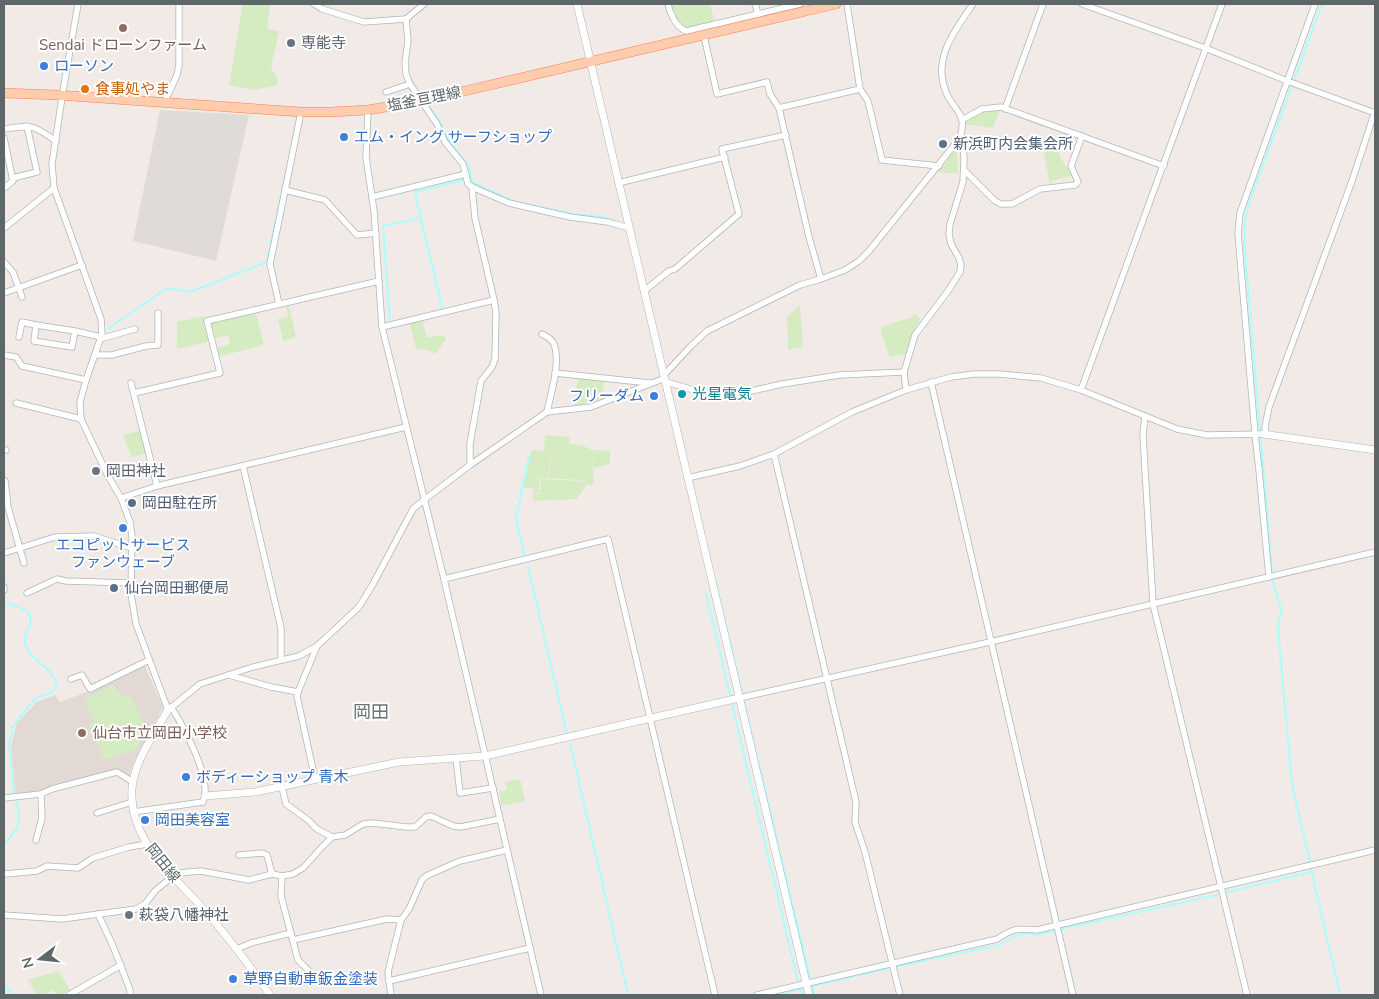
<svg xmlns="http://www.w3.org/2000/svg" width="1379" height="999" viewBox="0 0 1379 999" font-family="'Nunito Sans','Noto Sans JP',sans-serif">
	<rect width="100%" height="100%" fill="#f1eae7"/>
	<polygon fill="#e0dbd9" points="160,110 249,115 216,261 133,241"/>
	<polygon fill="#e2d9d5" points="144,664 163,708 134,762 129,776 126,777 119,769 50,787 41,791 16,796 11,748 12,742 17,723 37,702 55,695 60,702 87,692 89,694"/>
	<g fill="#d5ebc2">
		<polygon points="243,4 270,5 267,29 279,31 271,68 277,78 277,85 254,90 229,85"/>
		<polygon points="679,4 710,4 715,23 687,29 677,18 671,6"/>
		<polygon points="1000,109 993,128 965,124 965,121 985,110"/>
		<polygon points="1042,141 1059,145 1060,157 1072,176 1051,181 1052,186 1050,186"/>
		<polygon points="956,150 957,153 958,174 937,172"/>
		<polygon points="288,302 296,337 283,341 278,319 288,317 285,303"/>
		<polygon points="800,305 803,347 788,350 787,317"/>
		<polygon points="255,309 264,345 221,356 219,356 217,348 230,344 228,335 215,338 210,321"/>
		<polygon points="915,314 920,319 911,336 906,354 890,357 881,332 881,327 912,317"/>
		<polygon points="205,316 211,341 177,349 177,322"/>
		<polygon points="422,319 427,338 443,335 446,339 435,354 429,350 416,349 410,324 410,322"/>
		<polygon points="578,377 605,379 601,399 574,406"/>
		<polygon points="142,430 147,453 132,457 123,435"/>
		<polygon points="545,435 555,436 547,478 539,478 529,473 539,479 539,493 533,493 533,488 525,488 521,486 527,471 531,452 533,449 540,451 544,451"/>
		<polygon points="555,436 569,437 570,444 581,445 592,450 610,451 610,464 594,468 592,456 594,484 591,486 581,480 548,478"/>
		<polygon points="541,479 580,481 587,484 577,499 533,501 533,494 540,494"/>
		<polygon points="114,684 120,695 131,697 146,728 137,749 107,759 103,758 89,724 93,722 84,699"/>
		<polygon points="520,779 525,801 502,806 499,791 507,790 505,782"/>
		<polygon points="59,971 70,990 60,995 56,995 53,990 43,995 38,995 27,980"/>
	</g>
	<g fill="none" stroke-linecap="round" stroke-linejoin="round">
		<g stroke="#a9fffc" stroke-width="2">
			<polyline points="429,106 440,122 448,139 466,163 469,168 472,182 515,202"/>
			<polyline points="522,203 573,214 603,217 615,221"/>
			<polyline points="421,218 442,308"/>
			<polyline points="390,320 383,226 421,218 415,192 464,180"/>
			<polyline points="109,329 116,323 168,288 190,292 264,263 267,261 286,173"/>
			<polyline points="525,557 516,518 529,457"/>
			<polyline points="528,567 567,734"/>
			<polyline points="715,579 742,693"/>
			<polyline points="706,593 730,695"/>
			<path d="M4 602C11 605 23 607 28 613 37 623 22 632 25 643 31 663 51 664 57 685L52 692 35 699 19 718 13 727 9 744 14 794"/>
			<polyline points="744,702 810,978"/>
			<polyline points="732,705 798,982"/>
			<polyline points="570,743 628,995"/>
			<path d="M4 845C17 830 24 822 16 801"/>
			<polyline points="1310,863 1292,785 1278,630 1281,609 1273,583 1244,241 1245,220 1249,203 1322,4"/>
			<polyline points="1311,869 1340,995"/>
			<polyline points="1227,892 1312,872"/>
			<polyline points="1061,929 1217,895"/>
			<polyline points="898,966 1000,945 1015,936 1027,933 1035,935 1055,931"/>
			<polyline points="4,985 14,995"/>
			<polyline points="812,985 814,995"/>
			<polyline points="812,986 890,968"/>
			<polyline points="800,988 802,995"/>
			<polyline points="774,995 800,989"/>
		</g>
		<defs>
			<g id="minor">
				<polyline points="78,4 63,91 52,164 54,188 101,319 102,334 86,380 80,402 81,419 108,476 121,498 130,522 132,536 131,594 136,624 168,710 200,684 253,667 299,656 317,646 359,607 373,584 413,509 424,500 470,465 547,412 591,407 665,378"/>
				<polyline points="314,4 322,9 364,22 406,19 424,4"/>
				<path d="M668 4C670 14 676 27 686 31L758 14"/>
				<polyline points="755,4 758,14 800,4"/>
				<polyline points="847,4 860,89 868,101 882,160 939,166"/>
				<polyline points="1082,4 1205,48 1290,82 1375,113"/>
				<polyline points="406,19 408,40 405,63 406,74 410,84 437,124 445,142 463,164 468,184 472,187 509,203 570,217 608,222 629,228"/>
				<polyline points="704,36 717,94 767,82 770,94 779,108 809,237 821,279"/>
				<polyline points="386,92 410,84"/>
				<polyline points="164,103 177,75 179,65 179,4"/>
				<polyline points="779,108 860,89"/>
				<polyline points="1005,109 1043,4"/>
				<polyline points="368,110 366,157 374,211 382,327 444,579 541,995"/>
				<polyline points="962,120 982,109 1001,107 1164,166"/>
				<path d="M4 129C32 125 32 124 56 141"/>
				<polyline points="4,138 13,181 4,188"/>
				<polyline points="964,170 995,201 1001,204 1012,204 1040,189 1075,185 1078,182 1071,166 1082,136"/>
				<polyline points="13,178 37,172 27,126"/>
				<polyline points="618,183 725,157"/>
				<polyline points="285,190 325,200 357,235 376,233"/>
				<polyline points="372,197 466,174"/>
				<polyline points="4,228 54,188"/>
				<polyline points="4,262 13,272 22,297"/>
				<polyline points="644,291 669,271 675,269 739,214 722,149 786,135"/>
				<polyline points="4,293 82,265"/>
				<polyline points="279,304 270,264 301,112"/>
				<polyline points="382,327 494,300"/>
				<polyline points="75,331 36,325 34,341 72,347 75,331 101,337"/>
				<path d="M542 334C546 336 552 339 554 344 561 362 551 393 547 412"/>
				<polyline points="19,337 22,322 36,325"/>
				<polyline points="100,339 135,329"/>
				<polyline points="4,355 16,357 22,366 86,380"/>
				<polyline points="95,355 112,355 146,346 158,345 158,313"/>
				<polyline points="555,373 650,383"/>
				<path d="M664 375 691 346 707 331 800 285 821 279 845 270 859 261 869 251 960 138C968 112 954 112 946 92 932 59 955 30 973 4"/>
				<polyline points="666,382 704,393 730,396 782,384 840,375 904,372"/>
				<polyline points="931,382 1073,995"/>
				<polyline points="131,383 157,486"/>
				<polyline points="906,390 904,372 915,335 948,291 960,272 961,265 959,258 951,244 949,234 950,224 963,182 964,159 963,145 960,138"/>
				<polyline points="1081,390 1222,4"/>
				<polyline points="134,393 220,373 207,321 379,281"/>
				<polyline points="16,403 81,419"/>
				<polyline points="1145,416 1143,435 1153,604 1247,995"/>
				<polyline points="1266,434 1265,427 1269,407 1352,181 1375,111"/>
				<polyline points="4,450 6,450"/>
				<polyline points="774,454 856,802 855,822 865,852 900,995"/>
				<polyline points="470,465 470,444 481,381 492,367 495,359 496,313 494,300 475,218 472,187"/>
				<polyline points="243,466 281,628 281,660"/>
				<polyline points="687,478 740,466 774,454 852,412 906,390 951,377 974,374 999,374 1041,378 1081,390 1177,429 1207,435 1263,434"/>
				<polyline points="4,481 5,481 8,507 24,563"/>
				<polyline points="121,498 157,486 406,427"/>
				<polyline points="4,553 55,537 93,536 132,548"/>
				<polyline points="1269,577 1259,470 1255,434 1238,233 1240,213 1315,4"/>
				<polyline points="444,579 608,539 715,995"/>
				<polyline points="4,587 4,590"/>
				<polyline points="27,593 57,579 66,581 131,583"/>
				<polyline points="229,675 271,687 298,692 297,696 315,779"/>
				<polyline points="71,679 82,675 90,689 149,660"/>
				<polyline points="298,692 317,646"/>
				<polyline points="739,698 990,642 1375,552"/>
				<polyline points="456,758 460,793 493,788"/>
				<polyline points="282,787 286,804 308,820 317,829 332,837"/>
				<polyline points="4,798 41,794 52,789 117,772 133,782"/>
				<path d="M133 812 203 802C213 780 184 727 171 707"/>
				<polyline points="97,813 132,802"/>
				<polyline points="36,840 42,818 41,794"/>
				<polyline points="239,855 262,853 267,855 272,874"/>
				<polyline points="5,874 37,871 47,866 78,868 93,858 129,847 147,844"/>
				<polyline points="282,876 281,896 298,960 309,971 311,978"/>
				<polyline points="98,914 113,946 130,990 130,995"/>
				<polyline points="4,915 62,919 136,909 145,904 155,891 173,876 178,873 201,871 249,880 272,874 282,876 293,874 303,868 323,846 332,837 345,835 363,824 373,823 406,827 415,827 426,817 431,816 453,826 461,827 500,819"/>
				<polyline points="293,940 387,919 401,920"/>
				<polyline points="237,949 251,943 291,933"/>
				<polyline points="389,981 530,948"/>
				<polyline points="69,995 121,965"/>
				<polyline points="391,995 388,972 401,920 409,909 422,880 426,876 460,861 507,850"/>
				<path d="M757 995 997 939C1014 928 1017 928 1037 930L1375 850"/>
			</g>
			<g id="tertiary">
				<polyline points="577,4 809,995"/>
				<polyline points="1263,434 1375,450"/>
				<path d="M168 710C154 734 135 760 132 788 128 842 176 877 208 914 230 940 251 967 270 995"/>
				<polyline points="205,796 255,792 399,762 485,756 739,698"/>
			</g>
			<polyline id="primary" points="4,93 57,95 301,112 331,112 368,110 422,101 836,4"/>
		</defs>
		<use href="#minor" stroke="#afb6b7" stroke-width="7"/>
		<use href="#tertiary" stroke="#afb6b7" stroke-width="8"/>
		<use href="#primary" stroke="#fe7e54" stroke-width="10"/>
		<use href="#minor" stroke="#fff" stroke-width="5.5"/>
		<use href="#tertiary" stroke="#fff" stroke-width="7"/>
		<use href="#primary" stroke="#ffccae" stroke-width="9"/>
	</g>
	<g fill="#8d6e63" stroke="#fff" stroke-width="2">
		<circle cx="123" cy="28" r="5"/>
		<circle cx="82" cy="733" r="5"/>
	</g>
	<g fill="#6b7280" stroke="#fff" stroke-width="2">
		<circle cx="291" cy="43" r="5"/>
		<circle cx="96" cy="471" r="5"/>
		<circle cx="129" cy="915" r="5"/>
	</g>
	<g fill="#3f7fe0" stroke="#fff" stroke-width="2">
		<circle cx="44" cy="66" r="5"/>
		<circle cx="344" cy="137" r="5"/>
		<circle cx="654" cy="396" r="5"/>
		<circle cx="123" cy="528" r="5"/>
		<circle cx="186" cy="777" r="5"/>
		<circle cx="145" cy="820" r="5"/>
		<circle cx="233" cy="979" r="5"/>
	</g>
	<circle fill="#e8710a" stroke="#fff" stroke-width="2" cx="85" cy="89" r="5"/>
	<g fill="#5c6f8a" stroke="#fff" stroke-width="2">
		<circle cx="943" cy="144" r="5"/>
		<circle cx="132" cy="503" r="5"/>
		<circle cx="114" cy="588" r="5"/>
	</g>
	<circle fill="#0f9aa8" stroke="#fff" stroke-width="2" cx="682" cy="394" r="5"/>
	<g text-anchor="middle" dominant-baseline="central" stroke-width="4" stroke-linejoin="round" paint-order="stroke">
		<g font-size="15" fill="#5b616d" stroke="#fff" text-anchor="start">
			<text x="301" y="43">専能寺</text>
			<text x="106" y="471">岡田神社</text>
			<text x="139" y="915">萩袋八幡神社</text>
		</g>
		<g font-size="15" fill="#785e54" stroke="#fff">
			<text x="123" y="45">Sendai ドローンファーム</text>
			<text x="92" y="733" text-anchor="start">仙台市立岡田小学校</text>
		</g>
		<g font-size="15" fill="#366cbe" stroke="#fff" text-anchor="start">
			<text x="54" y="66">ローソン</text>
			<text x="354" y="137">エム・イング サーフショップ</text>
			<text x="644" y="396" text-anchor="end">フリーダム</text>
			<text x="123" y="545" text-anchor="middle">エコピットサービス<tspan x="123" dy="17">ファンウェーブ</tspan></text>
			<text x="196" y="777">ボディーショップ 青木</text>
			<text x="155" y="820">岡田美容室</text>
			<text x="243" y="979">草野自動車鈑金塗装</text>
		</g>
		<g font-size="15" fill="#c56008" stroke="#fff" text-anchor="start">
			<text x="95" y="89">食事処やま</text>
		</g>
		<g font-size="15" fill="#5e6768" stroke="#fff">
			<text transform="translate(424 99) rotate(-11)">塩釜亘理線</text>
			<text transform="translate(163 863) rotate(51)">岡田線</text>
		</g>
		<g font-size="15" fill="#4e5e75" stroke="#fff" text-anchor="start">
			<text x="953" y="144">新浜町内会集会所</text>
			<text x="142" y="503">岡田駐在所</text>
			<text x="124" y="588">仙台岡田郵便局</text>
		</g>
		<g font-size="15" fill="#0d838f" stroke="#fff" text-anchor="start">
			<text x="692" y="394">光星電気</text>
		</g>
		<g font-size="18" fill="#6a7575" stroke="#fff">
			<text x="371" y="712">岡田</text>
		</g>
	</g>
	<rect width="1379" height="999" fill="none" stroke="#5e6768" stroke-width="10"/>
	<g transform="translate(40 959) rotate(254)" stroke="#ffffff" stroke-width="4" paint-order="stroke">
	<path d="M0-4L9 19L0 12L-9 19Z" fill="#5e6768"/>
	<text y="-8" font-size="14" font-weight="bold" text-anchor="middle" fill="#5e6768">N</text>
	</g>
</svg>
